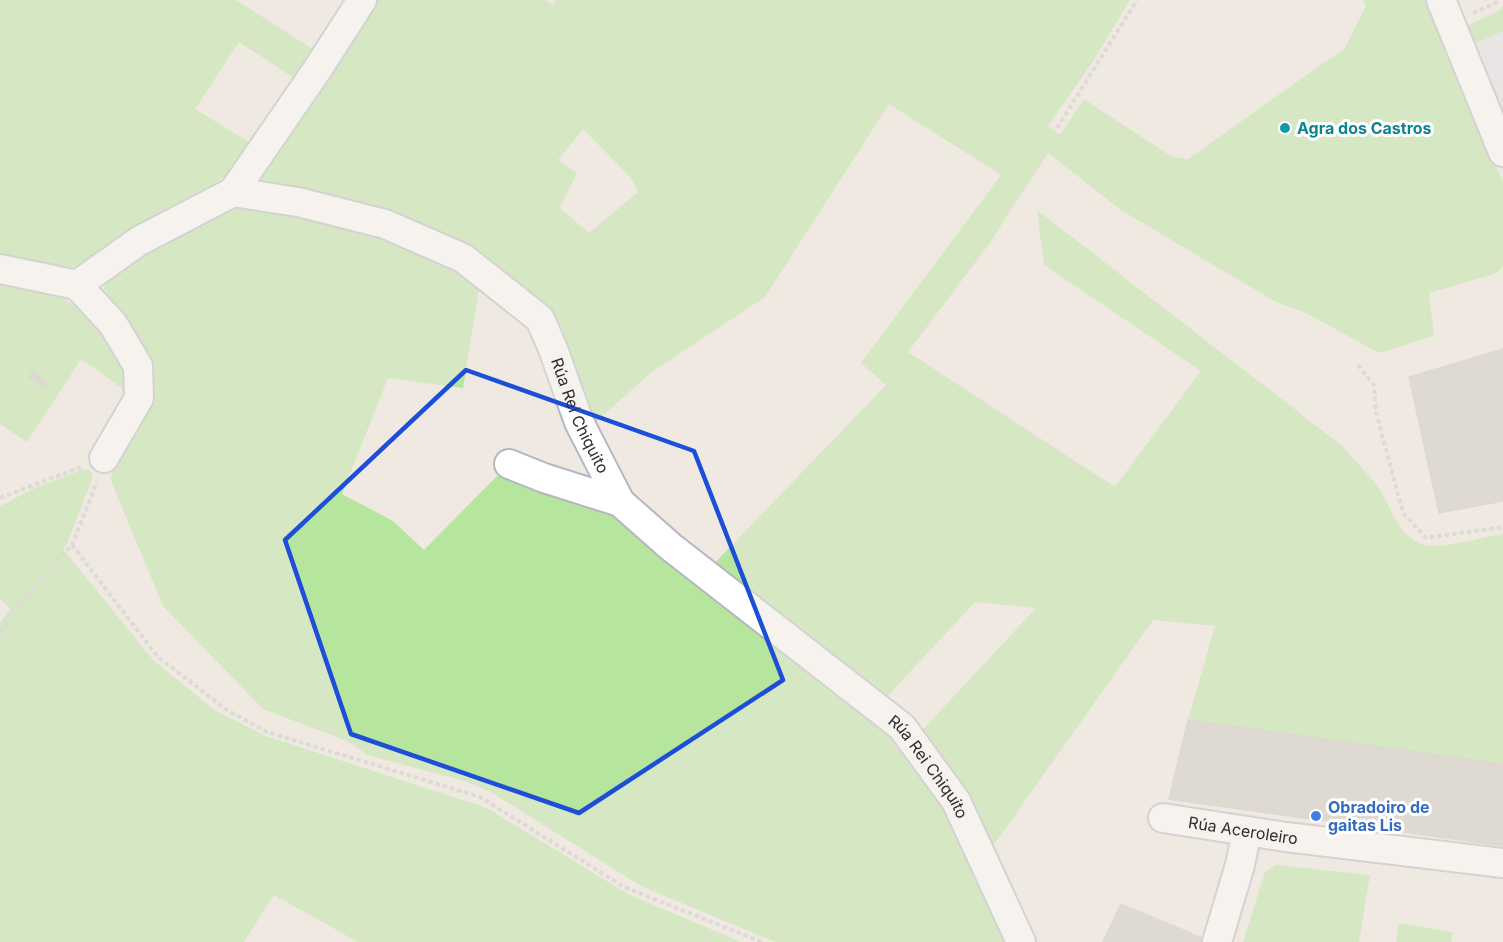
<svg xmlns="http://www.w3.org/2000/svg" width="1503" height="942" viewBox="0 0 1503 942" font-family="Inter,sans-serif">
	<rect width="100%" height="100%" fill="#efe9e1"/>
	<polygon fill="#e3e1e8" points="1503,31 1503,111 1476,43"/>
	<g fill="#b6e59e" fill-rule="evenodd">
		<path d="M0 0H236L314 50 297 80 239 42 195 109 252 144 232 172 95 259C58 276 38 266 0 260Z"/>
		<path d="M374 0H546L553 5 556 0H1130L1092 63 1048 126 1060 135 1084 99 1172 157 1188 159 1345 48 1366 6 1363 0H1424L1433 10 1503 183V265L1497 273 1429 293 1434 336 1379 353 1306 313 1274 301 1121 210 1048 153 989 244 908 352 1115 487 1201 371 1044 265 1037 210 1341 445C1352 457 1364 470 1375 483 1391 503 1397 539 1426 545 1444 549 1483 537 1503 534V764L1188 720 1215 626 1153 620 993 846 961 795 916 737 1036 608 975 602 883 701 710 568 886 385 861 363 1001 175 889 104 765 297 652 372 592 425 575 384 479 258 432 228 345 200 255 179ZM583 129 631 178 638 192 589 233 560 208 577 173 558 160Z"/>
		<polygon points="1503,6 1503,31 1476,43 1467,26 1500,10"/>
		<polygon points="226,204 344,221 481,278 463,388 388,378 342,494 393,521 424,550 497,476 618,512 913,747 1013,942 775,942 641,886 491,792 467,782 368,755 347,741 263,709 163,606 111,481 113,458 144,406 104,302 103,290 109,275"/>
		<polygon points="0,282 54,293 98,320 123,346 130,394 81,359 27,442 0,424"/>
		<polygon points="84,469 90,470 93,477 67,544 63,549 153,660 216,711 266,736 487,808 628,894 741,942 358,942 274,895 244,942 0,942 0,623 10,609 0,598 0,506 33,489"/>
		<polygon points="1276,865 1370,875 1359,942 1243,942 1265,872"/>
		<polygon points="1399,923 1453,932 1451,942 1396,942"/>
	</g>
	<g fill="#cbc7bf" stroke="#cbc5ba" stroke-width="1.5">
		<polygon points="1503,349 1503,501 1439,513 1409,377"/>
		<polygon points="32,372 49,383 46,387 29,377"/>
		<polygon points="1188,720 1503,764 1503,846 1169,799"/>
		<polygon points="1121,904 1202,938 1201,942 1103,942"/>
	</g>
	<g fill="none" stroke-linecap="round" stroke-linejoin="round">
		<defs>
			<g id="street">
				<polyline points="1441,0 1503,152"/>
				<polyline points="233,192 317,70 362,0"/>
				<path id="s1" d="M0 269 77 285 139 241 233 192 298 202 385 224 463 258 540 319 553 349 579 422 620 502 671 547 902 727 956 801 1021 942"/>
				<polyline points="77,285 113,324 138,366 139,398 104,458"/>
				<polyline points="509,464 544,478 620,502"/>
				<path id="s2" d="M1163 818 1286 837 1503 863"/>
				<polyline points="1217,942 1240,865 1247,831"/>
			</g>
		</defs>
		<use href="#street" stroke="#b4b7c1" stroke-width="32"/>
		<g stroke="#c9c9c9" stroke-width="4" stroke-dasharray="4.5 3" stroke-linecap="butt">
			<polyline points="1473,13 1492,5 1499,0"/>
			<polyline points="1057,128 1137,0"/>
			<polyline points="1358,365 1374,385 1376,412 1403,513 1426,538 1503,527"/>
			<polyline points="0,498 81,467"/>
			<polyline points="72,545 158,657 227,710 267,732 480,797 624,887 762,942"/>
			<polyline points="0,632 35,585 72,545 97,482"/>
		</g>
		<use href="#street" stroke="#fff" stroke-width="28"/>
	</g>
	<path d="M0 0H1503V942H0ZM466 370 694 451 783 680 579 813 351 734 285 540Z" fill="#efe9e1" fill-opacity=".55" fill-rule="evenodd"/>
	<path fill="none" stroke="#1d4ed8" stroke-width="4.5" stroke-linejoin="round" d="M466 370 694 451 783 680 579 813 351 734 285 540Z"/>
	<circle fill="#0f9aa8" stroke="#fff" stroke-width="2" cx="1285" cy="128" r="6"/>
	<circle fill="#3f7fe0" stroke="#fff" stroke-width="2" cx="1316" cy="816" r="6"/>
	<g text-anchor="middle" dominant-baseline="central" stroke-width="6" stroke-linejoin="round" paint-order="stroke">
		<g font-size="16" font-weight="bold" fill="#0d838f" stroke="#fff" text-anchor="start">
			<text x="1297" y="128">Agra dos Castros</text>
		</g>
		<g font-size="16" fill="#2e2e2e" stroke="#fff">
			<text stroke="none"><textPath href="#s1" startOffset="704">Rúa Rei Chiquito</textPath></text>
			<text stroke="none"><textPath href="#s1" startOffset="1208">Rúa Rei Chiquito</textPath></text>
			<text stroke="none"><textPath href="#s2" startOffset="81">Rúa Aceroleiro</textPath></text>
		</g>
		<g font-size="16" font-weight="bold" fill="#366cbe" stroke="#fff" text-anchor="start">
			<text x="1328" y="807">Obradoiro de<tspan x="1328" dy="18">gaitas Lis</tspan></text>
		</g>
	</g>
</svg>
